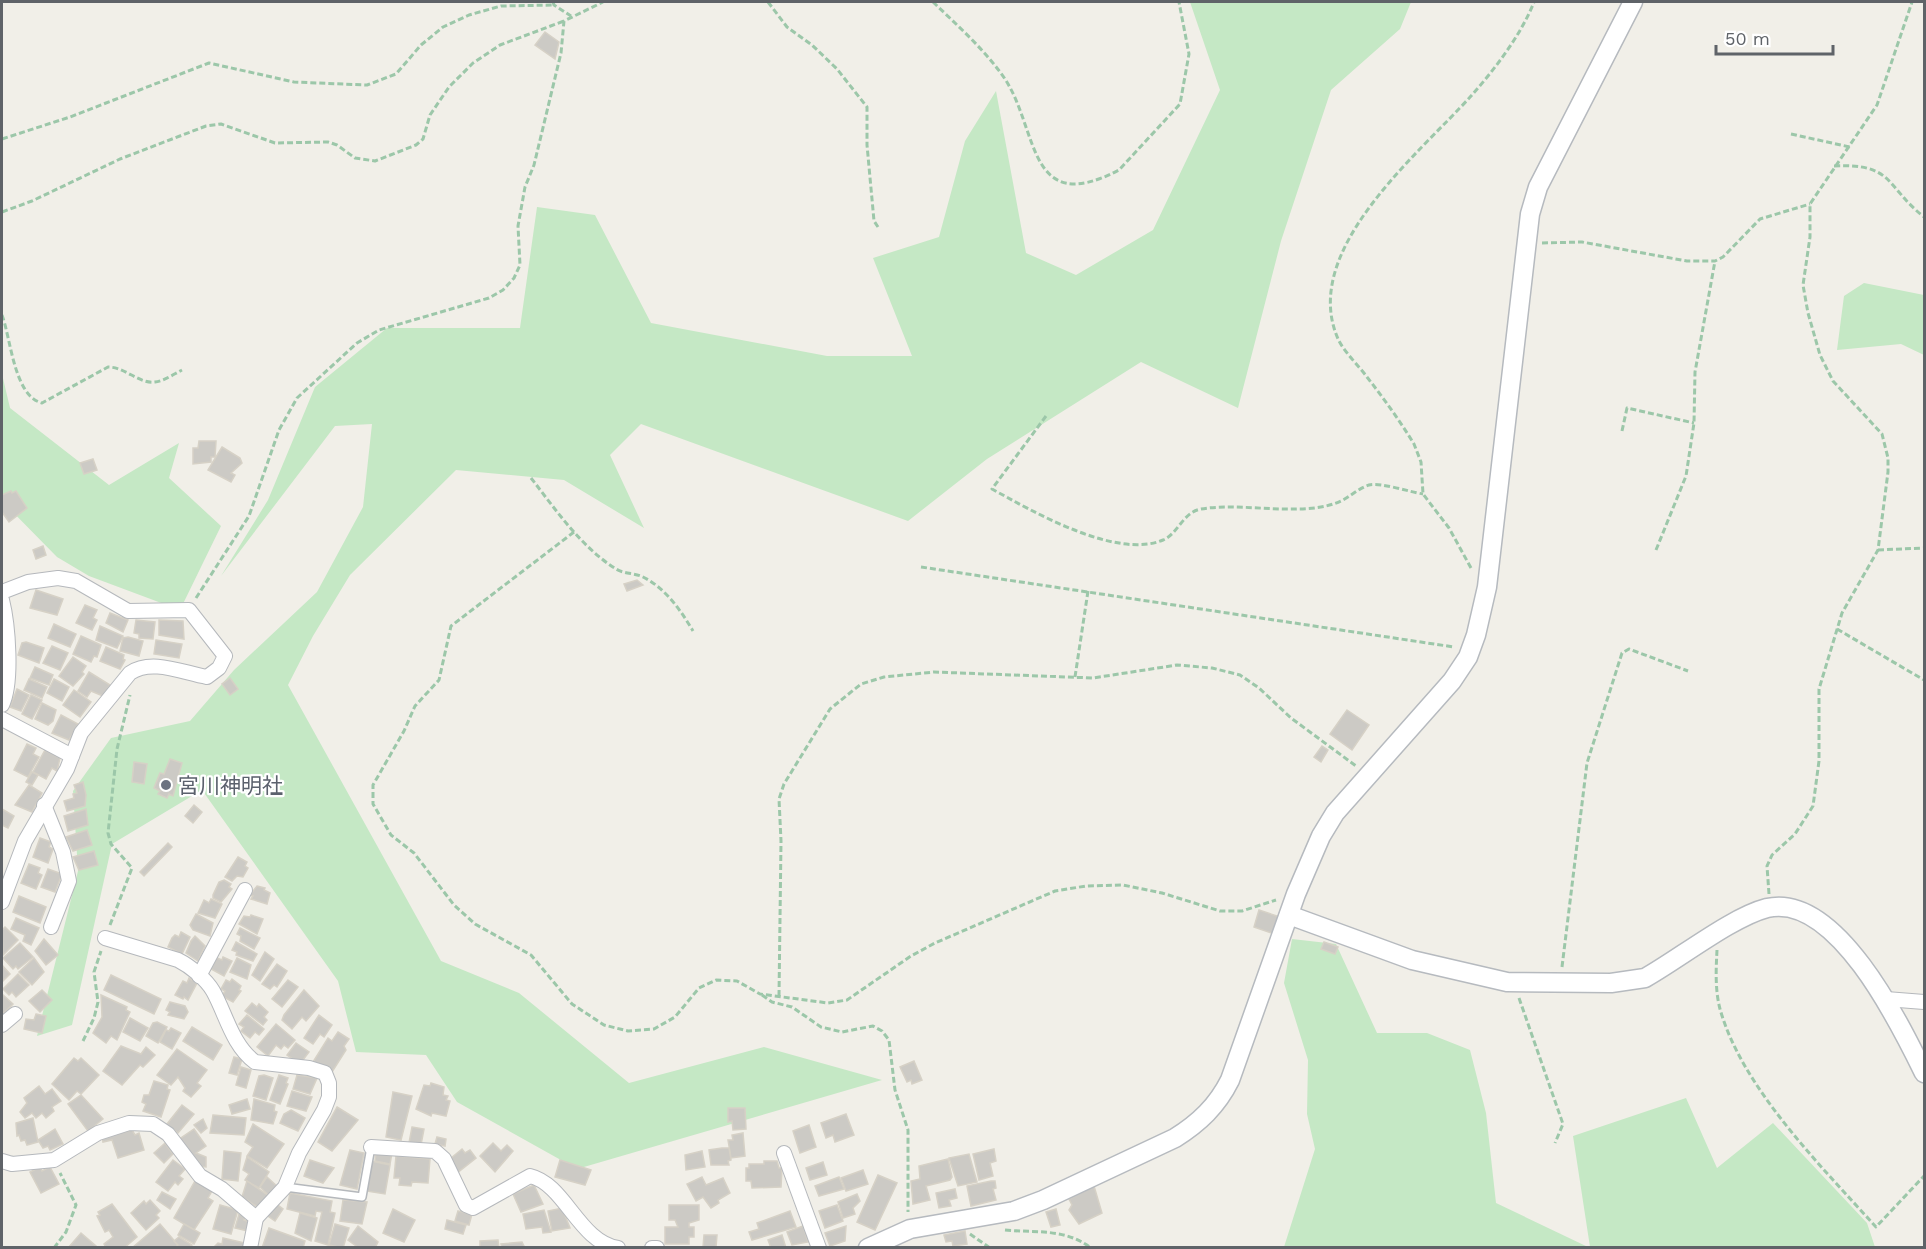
<svg xmlns="http://www.w3.org/2000/svg" width="1926" height="1249" viewBox="0 0 1926 1249" font-family="'Work Sans','Noto Sans JP',sans-serif">
	<rect width="100%" height="100%" fill="#f1efe8"/>
	<g fill="#c5e8c5">
		<polygon points="1190,2 1411,2 1400,29 1331,90 1281,241 1238,408 1141,362 987,459 908,521 641,424 610,455 644,528 564,480 456,470 350,575 313,636 288,685 441,961 519,993 629,1083 764,1047 882,1080 577,1169 457,1102 426,1055 356,1052 338,981 202,790 112,844 72,1025 37,1036 78,871 73,791 111,738 190,721 234,670 317,592 363,507 372,424 335,426 221,576 268,500 315,387 387,328 520,328 537,207 595,215 651,323 827,356 912,356 873,258 939,237 965,141 996,91 1026,253 1076,275 1153,230 1220,90"/>
		<polygon points="1864,283 1924,295 1924,355 1901,344 1837,350 1844,296"/>
		<polygon points="2,374 10,408 109,485 179,443 169,478 221,526 180,610 89,576 57,557 2,501"/>
		<polygon points="1292,939 1336,944 1377,1033 1427,1033 1470,1050 1486,1113 1496,1203 1588,1247 1284,1247 1315,1149 1307,1114 1308,1060 1284,983"/>
		<polygon points="1686,1098 1717,1168 1773,1123 1867,1223 1875,1247 1590,1247 1573,1136"/>
	</g>
	<g fill="#cccac5" stroke="#d6d1c6" stroke-width="1.5">
		<polygon points="545,32 559,42 555,59 535,45"/>
		<polygon points="199,441 216,441 215,457 211,457 211,462 193,464 193,448 198,448"/>
		<polygon points="222,447 240,458 242,463 231,473 235,475 231,482 208,470"/>
		<polygon points="93,459 97,470 84,474 80,463"/>
		<polygon points="11,491 12,493 16,491 27,508 9,522 2,512 2,495"/>
		<polygon points="43,546 46,555 36,559 33,550"/>
		<polygon points="637,580 643,585 627,591 624,584"/>
		<polygon points="36,590 63,599 57,615 30,608"/>
		<polygon points="85,605 97,610 93,618 97,620 92,630 76,623"/>
		<polygon points="110,613 128,620 123,632 106,623"/>
		<polygon points="136,620 155,622 153,639 139,638 139,634 134,633"/>
		<polygon points="159,620 183,621 184,639 159,635"/>
		<polygon points="54,624 76,634 70,647 48,638"/>
		<polygon points="100,626 123,636 117,648 96,640"/>
		<polygon points="81,636 101,645 97,657 94,656 91,662 73,654"/>
		<polygon points="128,637 143,641 139,656 120,651 123,638"/>
		<polygon points="156,640 182,644 179,658 154,654"/>
		<polygon points="26,642 44,648 39,663 18,655 22,643"/>
		<polygon points="52,646 68,653 60,670 43,663"/>
		<polygon points="106,647 124,655 123,659 125,660 120,669 100,661"/>
		<polygon points="73,657 86,666 82,672 84,674 73,686 59,676"/>
		<polygon points="35,667 53,675 49,685 30,678"/>
		<polygon points="89,672 110,685 103,696 91,691 87,697 78,691"/>
		<polygon points="230,678 238,689 230,695 222,684"/>
		<polygon points="29,679 47,687 42,698 24,690"/>
		<polygon points="54,679 69,687 62,701 47,693"/>
		<polygon points="17,689 29,695 21,711 10,707"/>
		<polygon points="74,690 91,702 80,717 63,705"/>
		<polygon points="31,695 42,700 32,719 22,714"/>
		<polygon points="42,703 56,710 53,721 48,725 35,719"/>
		<polygon points="1347,710 1369,725 1352,750 1330,734"/>
		<polygon points="61,715 78,724 69,740 52,733"/>
		<polygon points="27,744 36,748 33,754 39,757 28,777 14,770"/>
		<polygon points="1322,746 1328,750 1321,762 1314,757"/>
		<polygon points="45,750 60,758 57,771 52,768 46,779 33,772"/>
		<polygon points="170,759 182,763 173,796 169,794 167,798 158,794 160,791 154,788 160,773 164,774"/>
		<polygon points="134,762 147,764 144,784 132,782"/>
		<polygon points="32,772 38,775 32,785 26,782"/>
		<polygon points="83,782 86,795 85,806 67,811 64,801 74,798 73,794 77,793 74,785"/>
		<polygon points="29,785 42,793 32,812 15,805"/>
		<polygon points="194,805 202,812 193,823 185,816"/>
		<polygon points="2,809 14,816 8,828 2,825"/>
		<polygon points="86,809 88,825 68,831 64,816"/>
		<polygon points="87,830 92,845 73,851 66,837"/>
		<polygon points="40,838 51,842 49,847 53,849 48,863 33,857"/>
		<polygon points="168,843 172,847 144,876 140,872"/>
		<polygon points="94,851 98,865 79,870 73,857"/>
		<polygon points="238,857 247,862 245,866 248,868 243,877 237,876 232,881 225,877"/>
		<polygon points="29,864 40,868 38,873 42,875 36,889 21,883"/>
		<polygon points="48,869 62,874 55,892 41,887"/>
		<polygon points="224,880 231,884 229,887 232,889 221,902 213,898 213,895 219,882"/>
		<polygon points="257,886 265,888 264,890 270,893 267,904 251,899 253,896 250,895"/>
		<polygon points="19,896 46,907 40,923 13,912"/>
		<polygon points="211,899 222,904 215,918 198,913 204,900 209,903"/>
		<polygon points="1259,910 1280,917 1274,934 1254,927"/>
		<polygon points="196,914 213,923 210,936 193,930 190,925"/>
		<polygon points="251,915 263,919 257,934 239,924 244,916 250,917"/>
		<polygon points="16,918 39,928 31,945 23,941 25,935 11,929"/>
		<polygon points="5,927 18,940 3,955 2,930"/>
		<polygon points="240,928 260,938 254,949 240,941 241,936 237,934"/>
		<polygon points="181,932 190,937 182,954 168,947 172,938 175,935 179,937"/>
		<polygon points="195,936 205,946 198,961 186,953 191,941"/>
		<polygon points="44,939 58,955 46,965 35,951"/>
		<polygon points="236,942 257,954 253,961 236,955 237,952 232,950"/>
		<polygon points="1324,942 1338,947 1335,954 1321,949"/>
		<polygon points="20,943 33,957 18,969 16,966 13,969 3,958"/>
		<polygon points="265,952 274,959 260,981 252,975"/>
		<polygon points="223,957 232,961 224,976 211,969 217,958 222,960"/>
		<polygon points="34,958 44,972 32,985 19,972"/>
		<polygon points="237,958 251,965 247,979 230,972"/>
		<polygon points="277,964 287,971 277,987 274,985 270,989 262,984"/>
		<polygon points="2,965 10,974 2,982"/>
		<polygon points="18,974 29,985 16,997 12,992 9,995 3,989"/>
		<polygon points="111,975 161,999 154,1014 104,990"/>
		<polygon points="189,978 197,983 188,1000 184,997 183,999 175,995 183,981 187,983"/>
		<polygon points="232,979 241,986 239,990 241,991 233,1002 222,996 225,991 221,989 226,980 230,982"/>
		<polygon points="288,980 298,987 282,1007 272,999"/>
		<polygon points="42,990 52,1000 40,1012 29,1001"/>
		<polygon points="304,990 319,1006 306,1021 302,1017 292,1029 282,1020 284,1015"/>
		<polygon points="2,994 13,1004 2,1015"/>
		<polygon points="101,995 127,1007 126,1010 130,1012 117,1040 111,1036 106,1043 93,1033 102,1017"/>
		<polygon points="170,1002 185,1006 188,1012 184,1019 168,1015 170,1012 166,1010"/>
		<polygon points="252,1003 257,1007 259,1004 268,1012 264,1017 267,1020 263,1025 245,1011"/>
		<polygon points="36,1014 46,1016 42,1033 24,1029 26,1019 34,1020"/>
		<polygon points="247,1015 264,1029 259,1035 255,1032 250,1038 241,1031 244,1027 239,1024"/>
		<polygon points="319,1015 332,1025 324,1037 320,1034 313,1044 304,1038"/>
		<polygon points="130,1018 148,1028 140,1041 123,1032"/>
		<polygon points="157,1022 167,1027 158,1043 146,1036 153,1023"/>
		<polygon points="276,1024 295,1040 288,1048 284,1045 281,1049 276,1045 268,1056 257,1047"/>
		<polygon points="192,1027 222,1045 213,1060 183,1041"/>
		<polygon points="171,1028 181,1033 172,1049 160,1042 166,1030 169,1031"/>
		<polygon points="338,1032 349,1039 344,1046 346,1050 332,1072 313,1062 328,1038 332,1041"/>
		<polygon points="296,1043 309,1052 300,1064 287,1055"/>
		<polygon points="121,1046 141,1054 146,1047 155,1055 143,1067 140,1065 122,1085 103,1071"/>
		<polygon points="177,1049 207,1070 197,1083 201,1086 191,1097 183,1091 185,1088 178,1077 171,1085 157,1075"/>
		<polygon points="234,1057 242,1059 237,1075 229,1073"/>
		<polygon points="74,1058 78,1061 81,1058 99,1075 81,1094 77,1091 69,1100 52,1084"/>
		<polygon points="914,1061 922,1080 912,1084 911,1080 907,1082 900,1067"/>
		<polygon points="241,1067 251,1070 246,1088 236,1085"/>
		<polygon points="264,1075 273,1078 266,1100 253,1096 259,1076"/>
		<polygon points="279,1075 288,1078 286,1083 288,1084 280,1104 270,1100"/>
		<polygon points="297,1075 317,1078 310,1094 293,1089"/>
		<polygon points="154,1081 168,1085 167,1089 170,1090 161,1117 143,1111 146,1104 142,1102 144,1095 149,1095"/>
		<polygon points="431,1083 444,1087 443,1095 448,1096 446,1100 450,1101 446,1116 432,1113 431,1116 416,1109 424,1085 430,1086"/>
		<polygon points="39,1086 45,1094 52,1089 61,1101 52,1107 54,1111 46,1118 42,1113 36,1118 32,1113 25,1118 20,1112 27,1103 24,1098"/>
		<polygon points="292,1091 312,1097 306,1111 287,1106"/>
		<polygon points="393,1092 412,1096 401,1140 386,1137"/>
		<polygon points="81,1095 103,1119 88,1131 68,1104"/>
		<polygon points="247,1099 250,1109 232,1114 229,1105"/>
		<polygon points="254,1099 275,1105 274,1111 277,1112 273,1124 251,1120"/>
		<polygon points="182,1105 194,1114 178,1133 167,1124"/>
		<polygon points="337,1107 358,1120 332,1151 318,1142"/>
		<polygon points="728,1108 745,1108 746,1129 733,1130 732,1121 728,1122"/>
		<polygon points="291,1110 305,1118 298,1131 280,1123 284,1114"/>
		<polygon points="846,1114 854,1135 835,1142 833,1135 826,1138 821,1123"/>
		<polygon points="213,1115 246,1118 244,1135 210,1133"/>
		<polygon points="33,1118 38,1142 27,1145 25,1140 21,1141 19,1135 17,1136 16,1123"/>
		<polygon points="203,1119 207,1128 201,1133 194,1125"/>
		<polygon points="253,1124 284,1144 267,1168 247,1156 253,1147 245,1142"/>
		<polygon points="809,1125 816,1147 800,1153 793,1131"/>
		<polygon points="412,1127 424,1129 421,1145 409,1143"/>
		<polygon points="55,1129 63,1144 50,1150 48,1146 43,1148 38,1140"/>
		<polygon points="194,1129 206,1146 196,1153 206,1157 206,1167 198,1166 178,1140"/>
		<polygon points="132,1130 135,1135 139,1133 144,1150 118,1158 112,1140 103,1142 102,1137"/>
		<polygon points="743,1133 745,1156 731,1158 728,1140 733,1140 732,1135"/>
		<polygon points="437,1137 446,1139 445,1146 435,1144"/>
		<polygon points="165,1143 173,1154 164,1163 154,1153"/>
		<polygon points="493,1143 501,1151 507,1145 513,1151 495,1172 480,1156"/>
		<polygon points="722,1148 729,1148 731,1160 728,1161 729,1165 711,1165 709,1150"/>
		<polygon points="462,1149 465,1153 470,1150 476,1158 457,1173 450,1159"/>
		<polygon points="994,1149 996,1161 990,1163 993,1176 979,1180 973,1154"/>
		<polygon points="350,1150 364,1153 357,1189 340,1185"/>
		<polygon points="224,1151 241,1153 238,1181 222,1179"/>
		<polygon points="702,1151 705,1167 686,1170 685,1155"/>
		<polygon points="376,1152 392,1153 390,1164 375,1161"/>
		<polygon points="969,1154 977,1182 958,1186 949,1158"/>
		<polygon points="396,1156 430,1159 428,1183 412,1182 411,1186 399,1185 400,1178 394,1178"/>
		<polygon points="247,1157 269,1172 259,1188 245,1180 249,1174 243,1170"/>
		<polygon points="948,1159 952,1177 950,1180 926,1186 930,1200 913,1204 911,1181 920,1179 919,1166"/>
		<polygon points="173,1160 185,1169 179,1176 183,1179 178,1185 175,1182 168,1191 156,1182"/>
		<polygon points="310,1160 334,1168 323,1183 304,1176"/>
		<polygon points="560,1160 591,1170 585,1185 555,1177"/>
		<polygon points="371,1161 390,1165 385,1194 366,1191"/>
		<polygon points="764,1161 777,1161 779,1168 782,1168 781,1187 752,1188 751,1181 746,1181 746,1168 749,1168 749,1164 764,1164"/>
		<polygon points="823,1162 827,1175 810,1180 806,1168"/>
		<polygon points="40,1167 42,1171 50,1167 59,1184 41,1193 30,1172"/>
		<polygon points="863,1170 868,1184 846,1191 841,1178"/>
		<polygon points="878,1175 897,1183 875,1230 857,1222"/>
		<polygon points="267,1177 279,1188 270,1197 260,1187"/>
		<polygon points="702,1177 706,1185 723,1178 730,1193 718,1200 719,1203 711,1208 703,1197 696,1201 687,1184"/>
		<polygon points="839,1177 844,1189 819,1196 815,1186"/>
		<polygon points="195,1181 212,1191 208,1198 213,1201 194,1230 174,1218"/>
		<polygon points="247,1181 269,1196 259,1208 242,1197"/>
		<polygon points="991,1181 995,1181 996,1188 993,1189 996,1200 971,1206 967,1186"/>
		<polygon points="534,1185 543,1204 521,1212 513,1194"/>
		<polygon points="1094,1186 1102,1213 1079,1224 1069,1210 1072,1205 1069,1199"/>
		<polygon points="955,1189 957,1198 949,1200 951,1206 939,1208 936,1193"/>
		<polygon points="162,1192 176,1199 170,1209 157,1200"/>
		<polygon points="290,1193 332,1201 330,1212 335,1213 328,1245 315,1241 322,1212 316,1211 315,1216 287,1209"/>
		<polygon points="857,1194 860,1201 853,1208 855,1214 843,1218 838,1202"/>
		<polygon points="150,1200 160,1211 156,1215 159,1218 146,1230 131,1213 144,1201 146,1204"/>
		<polygon points="343,1200 367,1202 362,1224 340,1221"/>
		<polygon points="274,1202 283,1209 275,1221 265,1214"/>
		<polygon points="112,1204 137,1237 124,1248 106,1248 104,1244 113,1237 109,1230 105,1232 97,1216 100,1215 98,1212"/>
		<polygon points="220,1205 238,1210 231,1234 213,1229"/>
		<polygon points="669,1205 699,1205 699,1220 689,1223 689,1227 694,1227 694,1237 689,1237 689,1244 665,1244 665,1227 678,1227 675,1220 669,1220"/>
		<polygon points="837,1205 843,1221 825,1228 819,1211"/>
		<polygon points="562,1208 570,1228 552,1231 548,1211"/>
		<polygon points="393,1209 415,1220 404,1242 383,1233"/>
		<polygon points="1056,1209 1060,1225 1051,1227 1046,1212"/>
		<polygon points="544,1210 551,1232 543,1233 542,1227 526,1229 523,1214"/>
		<polygon points="458,1211 472,1214 469,1225 455,1221"/>
		<polygon points="790,1211 796,1227 752,1240 749,1232 759,1229 757,1223"/>
		<polygon points="300,1213 317,1218 311,1241 295,1233"/>
		<polygon points="239,1214 245,1215 244,1220 250,1222 248,1231 235,1228"/>
		<polygon points="447,1220 466,1225 463,1234 445,1229"/>
		<polygon points="160,1224 178,1245 175,1248 132,1248"/>
		<polygon points="184,1224 200,1233 194,1244 178,1235"/>
		<polygon points="335,1224 349,1228 343,1248 329,1245"/>
		<polygon points="358,1226 378,1242 375,1248 359,1248 348,1240"/>
		<polygon points="803,1226 808,1242 792,1245 787,1232"/>
		<polygon points="846,1226 845,1241 830,1246 825,1233"/>
		<polygon points="269,1228 305,1241 303,1248 262,1248"/>
		<polygon points="965,1231 967,1244 953,1246 952,1241 946,1242 944,1235"/>
		<polygon points="81,1233 96,1246 95,1248 68,1248"/>
		<polygon points="704,1235 717,1235 716,1247 703,1247"/>
		<polygon points="782,1235 786,1248 771,1248 768,1240"/>
		<polygon points="179,1237 192,1245 188,1248 175,1248 178,1245 174,1241"/>
		<polygon points="223,1238 245,1243 244,1248 213,1248 218,1243 222,1244"/>
		<polygon points="498,1240 499,1248 480,1248 480,1241"/>
		<polygon points="522,1242 525,1248 502,1248 501,1244"/>
	</g>
	<g fill="none" stroke-linecap="round" stroke-linejoin="round">
		<defs>
			<polyline id="lane" points="285,1187 362,1197 371,1147"/>
			<g id="street">
				<path d="M2 592 28 582 58 578 76 581 128 611 189 610 225 656 219 668 207 677C183 673 152 658 130 673L81 733 67 769 25 841 2 902"/>
				<path d="M2 600C8 624 13 682 2 705"/>
				<polyline points="2,719 72,756"/>
				<polyline points="44,805 63,852 69,881 51,927"/>
				<path d="M105 938 178 960C190 966 206 979 213 991 226 1014 232 1045 255 1062L309 1068 325 1073 329 1083V1097L324 1110 299 1153 285 1187 256 1218"/>
				<polyline points="199,976 245,890"/>
				<polyline points="1886,999 1924,1002"/>
				<polyline points="2,1025 15,1014"/>
				<path d="M371 1147 435 1151 444 1159 466 1205 473 1208 530 1176C565 1184 579 1242 618 1248"/>
				<polyline points="784,1153 819,1248"/>
				<polyline points="2,1161 12,1164 54,1160 98,1133 129,1123 153,1124 168,1134 200,1176 222,1189 256,1218 250,1248"/>
				<polyline points="652,1248 657,1248"/>
			</g>
			<g id="secondary">
				<path d="M1289 915 1412 960 1507 982 1611 983 1645 978C1679 959 1732 917 1767 908 1836 892 1900 1024 1924 1073"/>
				<path d="M868 1248 910 1229 1014 1211 1043 1200 1175 1138C1199 1123 1217 1106 1230 1080L1296 894 1321 836 1335 813 1452 681 1468 657 1476 635 1487 587 1530 214 1538 187 1633 2"/>
			</g>
		</defs>
		<use href="#lane" stroke="#b5b8bc" stroke-width="10"/>
		<use href="#street" stroke="#b5b8bc" stroke-width="16"/>
		<use href="#secondary" stroke="#b6babf" stroke-width="21"/>
		<g stroke="#9cc7a9" stroke-width="3" stroke-dasharray="6 3" stroke-linecap="butt">
			<polyline points="553,2 554,5 571,16"/>
			<polyline points="768,2 787,27 812,45 837,69 867,107 867,145 874,221 878,227"/>
			<path d="M933 2C957 25 986 51 1005 79 1039 131 1027 218 1119 170L1180 104 1189 54 1179 2"/>
			<polyline points="1791,134 1850,147"/>
			<polyline points="2,139 70,117 209,63 294,82 367,85 396,74 421,45 443,27 469,15 501,6 554,5"/>
			<path d="M1834 166C1894 163 1885 186 1924 217"/>
			<polyline points="2,212 32,201 120,159 206,126 221,124 275,143 328,142 337,145 355,158 375,161 416,145 423,139 430,115 449,87 473,63 500,45 564,21"/>
			<polyline points="1542,243 1582,242 1687,261 1715,261 1723,257 1760,219 1810,204"/>
			<path d="M2 315C11 339 14 396 42 403L108 367C125 367 139 384 155 382 164 381 174 374 182 370"/>
			<path d="M1046 416 992 489C1032 511 1116 560 1163 540 1178 534 1183 512 1201 509 1232 504 1265 510 1297 509 1312 509 1328 507 1341 501 1351 496 1359 488 1369 485 1380 482 1410 492 1423 494"/>
			<polyline points="1622,431 1627,408 1694,423"/>
			<path d="M531 478C556 510 581 547 616 569 624 574 635 573 643 577 665 588 680 609 693 631"/>
			<polyline points="574,532 451,626 439,680 415,706 404,731 373,785 373,804 391,835 414,853 454,905 475,924 531,955 572,1004 604,1025 628,1031 654,1029 675,1017 699,988 716,980 737,981 760,994 828,1003 847,1000 911,956 935,943 1055,891 1086,886 1123,885 1162,893 1220,911 1242,911 1276,900"/>
			<polyline points="1656,550 1686,476 1694,423 1695,372 1715,261"/>
			<polyline points="1878,550 1924,548"/>
			<polyline points="921,567 1454,647"/>
			<path d="M1471 568 1449 528 1423 494 1421 462 1414 444C1400 421 1384 399 1367 377 1359 366 1346 354 1339 341 1297 252 1419 154 1471 96 1495 69 1521 35 1534 2"/>
			<polyline points="196,598 249,516 279,430 297,398 357,343 379,330 489,298 503,290 514,278 520,265 518,226 525,187 534,165 561,53 564,21 603,2"/>
			<polyline points="1837,629 1924,680"/>
			<polyline points="1075,677 1088,591"/>
			<polyline points="1769,894 1767,866 1772,855 1795,834 1813,806 1819,761 1819,689 1842,613 1878,550 1888,472 1888,458 1882,434 1833,381 1820,355 1808,313 1803,285 1810,237 1810,204 1877,105 1912,2"/>
			<polyline points="110,925 132,868 111,844 108,833 117,749 130,695"/>
			<path d="M1717 950C1716 969 1715 990 1720 1009 1742 1088 1822 1167 1876 1227L1924 1176"/>
			<polyline points="1562,967 1587,763 1622,653 1629,649 1688,671"/>
			<polyline points="762,995 772,1002 792,1007 821,1027 842,1032 873,1026 882,1031 889,1040 895,1090 908,1130 908,1212"/>
			<polyline points="779,996 781,841 779,799 784,784 830,709 861,684 884,677 934,672 1093,678 1177,665 1212,668 1240,675 1259,688 1291,718 1356,766"/>
			<polyline points="1519,998 1563,1124 1555,1143"/>
			<polyline points="83,1041 94,1018 98,1002 94,972 101,951"/>
			<path d="M1005 1230C1036 1233 1065 1228 1091 1248"/>
			<polyline points="970,1234 990,1248"/>
			<polyline points="54,1248 66,1232 76,1205 60,1173"/>
			<polyline points="1033,1248 1053,1248"/>
		</g>
		<use href="#lane" stroke="#fff" stroke-width="7"/>
		<use href="#street" stroke="#fff" stroke-width="14"/>
		<use href="#secondary" stroke="#fff" stroke-width="18"/>
	</g>
	<circle fill="#6b7280" stroke="#fff" stroke-width="2" cx="166" cy="785" r="6"/>
	<g text-anchor="middle" dominant-baseline="central" stroke-width="4.5" stroke-linejoin="round" paint-order="stroke">
		<g font-size="21" fill="#5b616d" stroke="#fff" text-anchor="start">
			<text x="178" y="785">宮川神明社</text>
		</g>
	</g>
	<rect width="1926" height="1249" fill="none" stroke="#5f6368" stroke-width="6"/>
	<path d="M1716 45v9h117v-9" fill="none" stroke="#5f6368" stroke-width="3"/>
	<text x="1725" y="45" font-size="18" fill="#5f6368" stroke="#ffffff" stroke-width="4.5" paint-order="stroke">50 m</text>
</svg>
